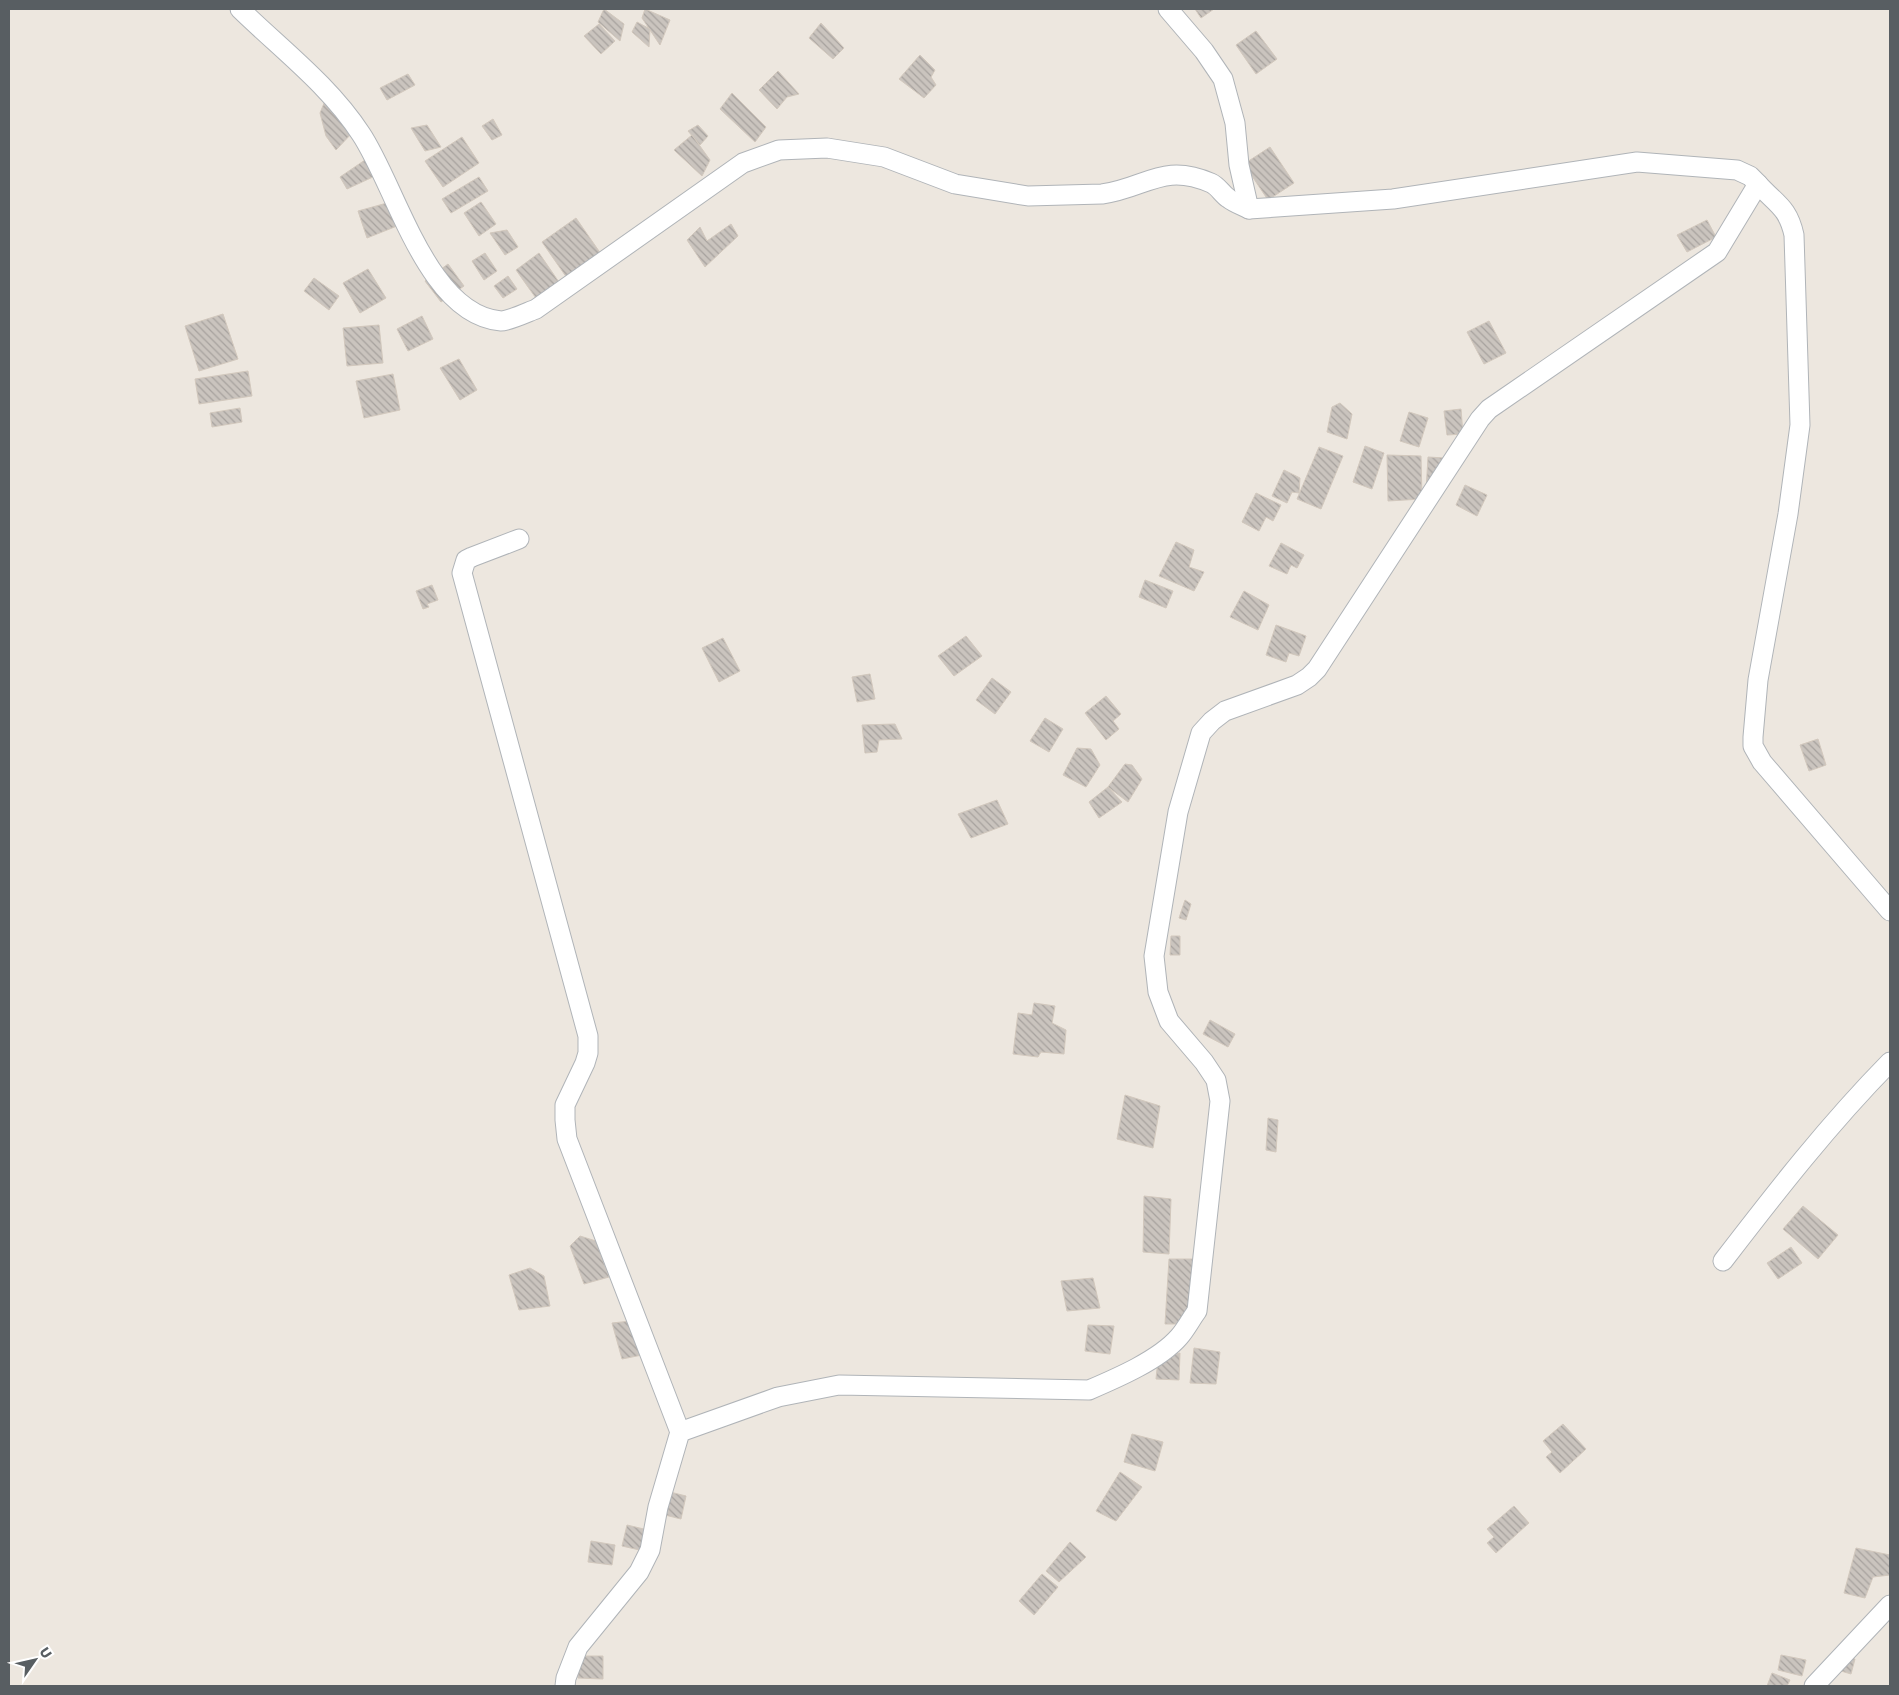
<svg xmlns="http://www.w3.org/2000/svg" width="1899" height="1695" viewBox="0 0 1899 1695" font-family="Poppins,sans-serif">
	<defs>
		<pattern id="building-back-hatch" width="6" height="6" patternUnits="userSpaceOnUse" patternTransform="scale(1.25)"><rect width="6" height="6" fill="#cac4be"/><path d="M-1 5l2 2M0 0l6 6M5-1l2 2" fill="none" stroke="#a7a29e"/></pattern>
	</defs>
	<rect width="100%" height="100%" fill="#ede7df"/>
	<g fill="url(#building-back-hatch)" stroke="#d2c8bd">
		<polygon points="604,9 624,24 620,41 598,22"/>
		<polygon points="645,9 670,20 660,45 642,18"/>
		<polygon points="1195,9 1214,9 1201,18"/>
		<polygon points="637,22 650,29 649,47 632,32"/>
		<polygon points="821,23 844,48 833,59 809,38"/>
		<polygon points="599,24 615,41 601,54 584,36"/>
		<polygon points="1256,31 1277,59 1256,74 1236,45"/>
		<polygon points="920,55 935,70 931,77 936,85 924,98 899,79"/>
		<polygon points="778,71 799,94 787,97 777,109 759,90"/>
		<polygon points="408,74 415,85 387,100 380,88"/>
		<polygon points="732,93 766,127 755,142 720,109"/>
		<polygon points="327,96 353,132 336,150 326,136 320,113"/>
		<polygon points="493,119 502,135 492,140 482,126"/>
		<polygon points="427,125 441,147 425,151 411,128"/>
		<polygon points="698,125 708,136 700,145 688,131"/>
		<polygon points="692,135 710,160 702,176 674,150"/>
		<polygon points="462,137 479,163 443,187 425,161"/>
		<polygon points="1270,147 1294,183 1268,200 1244,164"/>
		<polygon points="365,160 375,176 347,189 340,177"/>
		<polygon points="479,177 488,191 451,213 442,199"/>
		<polygon points="481,202 496,224 479,236 464,213"/>
		<polygon points="387,203 397,226 367,238 358,211"/>
		<polygon points="576,218 601,254 567,278 542,242"/>
		<polygon points="1707,220 1716,237 1687,252 1677,235"/>
		<polygon points="731,224 738,236 705,267 687,240 700,227 707,241"/>
		<polygon points="507,230 518,247 505,255 490,233"/>
		<polygon points="485,253 497,271 484,280 472,261"/>
		<polygon points="539,253 561,285 538,301 516,270"/>
		<polygon points="448,264 464,286 441,302 425,281"/>
		<polygon points="368,269 386,298 360,313 343,283"/>
		<polygon points="508,276 517,289 503,298 494,286"/>
		<polygon points="314,278 339,296 329,310 304,291"/>
		<polygon points="223,314 238,359 199,371 185,326"/>
		<polygon points="422,316 433,339 408,351 397,329"/>
		<polygon points="1489,321 1506,353 1484,364 1467,332"/>
		<polygon points="379,325 383,363 347,366 343,328"/>
		<polygon points="459,359 477,390 460,400 440,368"/>
		<polygon points="248,371 252,396 199,404 195,379"/>
		<polygon points="393,374 400,410 364,418 356,381"/>
		<polygon points="1340,403 1352,414 1347,439 1327,432 1332,407"/>
		<polygon points="240,408 242,422 212,427 210,413"/>
		<polygon points="1461,409 1463,434 1447,435 1444,411"/>
		<polygon points="1409,412 1428,418 1419,447 1400,441"/>
		<polygon points="1365,446 1384,453 1372,489 1353,482"/>
		<polygon points="1319,447 1343,456 1321,509 1297,499"/>
		<polygon points="1387,455 1421,456 1422,499 1388,501"/>
		<polygon points="1428,457 1445,458 1426,491"/>
		<polygon points="1284,470 1300,478 1299,493 1292,492 1287,503 1272,496"/>
		<polygon points="1465,485 1487,495 1477,516 1456,505"/>
		<polygon points="1256,493 1281,505 1273,521 1266,517 1259,531 1242,522"/>
		<polygon points="1176,542 1194,550 1189,567 1204,572 1194,591 1159,576"/>
		<polygon points="1281,543 1304,555 1297,568 1291,565 1287,574 1269,566"/>
		<polygon points="1145,580 1173,591 1166,608 1139,597"/>
		<polygon points="432,585 438,600 427,604 429,607 423,609 416,591"/>
		<polygon points="1244,591 1269,605 1258,630 1230,617"/>
		<polygon points="1276,625 1306,636 1299,656 1289,653 1286,662 1266,655"/>
		<polygon points="966,636 982,656 954,676 938,656"/>
		<polygon points="723,638 740,671 719,682 702,648"/>
		<polygon points="870,674 875,699 857,702 852,677"/>
		<polygon points="992,678 1011,692 995,714 976,700"/>
		<polygon points="1106,696 1121,714 1113,721 1119,729 1106,740 1085,713"/>
		<polygon points="1045,718 1063,729 1049,752 1030,741"/>
		<polygon points="895,724 902,739 879,740 877,752 865,753 862,725"/>
		<polygon points="1818,739 1826,765 1809,771 1800,745"/>
		<polygon points="1077,748 1091,749 1100,765 1086,787 1063,775"/>
		<polygon points="1125,764 1132,765 1142,779 1128,802 1108,787"/>
		<polygon points="1108,787 1122,802 1099,818 1089,802"/>
		<polygon points="997,800 1008,824 971,838 958,814"/>
		<polygon points="1185,900 1191,904 1186,920 1179,918"/>
		<polygon points="1171,936 1180,936 1180,955 1170,955"/>
		<polygon points="1034,1003 1055,1006 1052,1023 1066,1030 1064,1054 1041,1052 1038,1057 1013,1054 1018,1013 1032,1015"/>
		<polygon points="1210,1020 1235,1034 1228,1047 1203,1034"/>
		<polygon points="1125,1095 1160,1106 1153,1148 1117,1139"/>
		<polygon points="1268,1118 1278,1120 1276,1152 1266,1150"/>
		<polygon points="1144,1196 1171,1199 1169,1254 1143,1252"/>
		<polygon points="1803,1206 1838,1235 1818,1259 1783,1229"/>
		<polygon points="580,1236 596,1241 609,1277 584,1284 570,1246"/>
		<polygon points="1791,1247 1802,1263 1778,1279 1767,1263"/>
		<polygon points="1169,1259 1195,1259 1187,1324 1165,1324"/>
		<polygon points="530,1268 544,1276 550,1306 519,1310 509,1275"/>
		<polygon points="1093,1278 1100,1308 1067,1311 1061,1281"/>
		<polygon points="631,1321 642,1355 622,1359 612,1323"/>
		<polygon points="1088,1325 1114,1326 1110,1354 1085,1351"/>
		<polygon points="1194,1348 1220,1352 1216,1384 1190,1383"/>
		<polygon points="1180,1353 1179,1380 1156,1379 1158,1359"/>
		<polygon points="1563,1424 1586,1449 1560,1473 1546,1457 1552,1452 1543,1441"/>
		<polygon points="1132,1434 1163,1442 1155,1471 1124,1462"/>
		<polygon points="1120,1472 1142,1487 1116,1521 1096,1511"/>
		<polygon points="670,1492 686,1496 681,1519 665,1515"/>
		<polygon points="1514,1506 1529,1523 1496,1553 1487,1543 1494,1537 1487,1529"/>
		<polygon points="627,1525 648,1530 644,1551 622,1546"/>
		<polygon points="591,1541 615,1545 612,1565 588,1562"/>
		<polygon points="1070,1542 1086,1557 1059,1582 1046,1571"/>
		<polygon points="1856,1548 1890,1555 1890,1575 1873,1577 1865,1598 1844,1593"/>
		<polygon points="1042,1574 1058,1587 1034,1615 1019,1601"/>
		<polygon points="1781,1655 1806,1660 1802,1676 1778,1670"/>
		<polygon points="578,1656 603,1656 603,1679 578,1678"/>
		<polygon points="1844,1656 1855,1659 1851,1674 1841,1671"/>
		<polygon points="1772,1673 1790,1680 1787,1686 1767,1686"/>
	</g>
	<g fill="none" stroke-linecap="round" stroke-linejoin="round">
		<defs>
			<g id="minor">
				<path d="M240 9C281 49 329 85 361 134 396 186 427 315 501 321 509 321 528 312 536 309L743 163 779 150 827 148 884 157 955 184 1028 196 1102 194C1146 188 1163 162 1211 183 1218 186 1222 194 1228 198 1234 203 1243 206 1249 209L1393 199 1637 162 1737 170 1750 176 1758 184 1717 252 1489 409 1480 419 1317 669 1309 677 1297 685 1225 711 1212 721 1201 733 1178 812 1154 956 1158 992 1169 1021 1204 1062 1216 1080 1220 1101 1197 1311C1191 1319 1186 1329 1179 1337 1159 1360 1117 1378 1089 1390L839 1385 778 1397 680 1432 658 1507 650 1550 639 1572 578 1647 566 1678 565 1686"/>
				<polyline points="1168,9 1204,51 1223,79 1235,123 1239,165 1249,209"/>
				<path d="M1758 184C1776 204 1788 207 1794 235L1800 425 1788 514 1758 680 1753 737V746L1762 762 1890 911"/>
				<polyline points="519,539 472,557 466,560 462,573 588,1036 588,1053 585,1063 565,1105 565,1120 567,1139 680,1432"/>
				<path d="M1723 1261C1776 1192 1829 1124 1890 1062"/>
				<polyline points="1814,1686 1890,1605"/>
			</g>
		</defs>
		<use href="#minor" stroke="#b0b4b8" stroke-width="21"/>
		<use href="#minor" stroke="#fff" stroke-width="19"/>
	</g>
	<rect width="1899" height="1695" fill="none" stroke="#585e62" stroke-width="20"/>
	<g transform="translate(35 1660) rotate(56)" stroke="#ffffff" stroke-width="4" paint-order="stroke">
	<path d="M0-4L9 19L0 12L-9 19Z" fill="#585e62"/>
	<text y="-8" font-size="14" font-weight="bold" text-anchor="middle" fill="#585e62">U</text>
	</g>
</svg>
